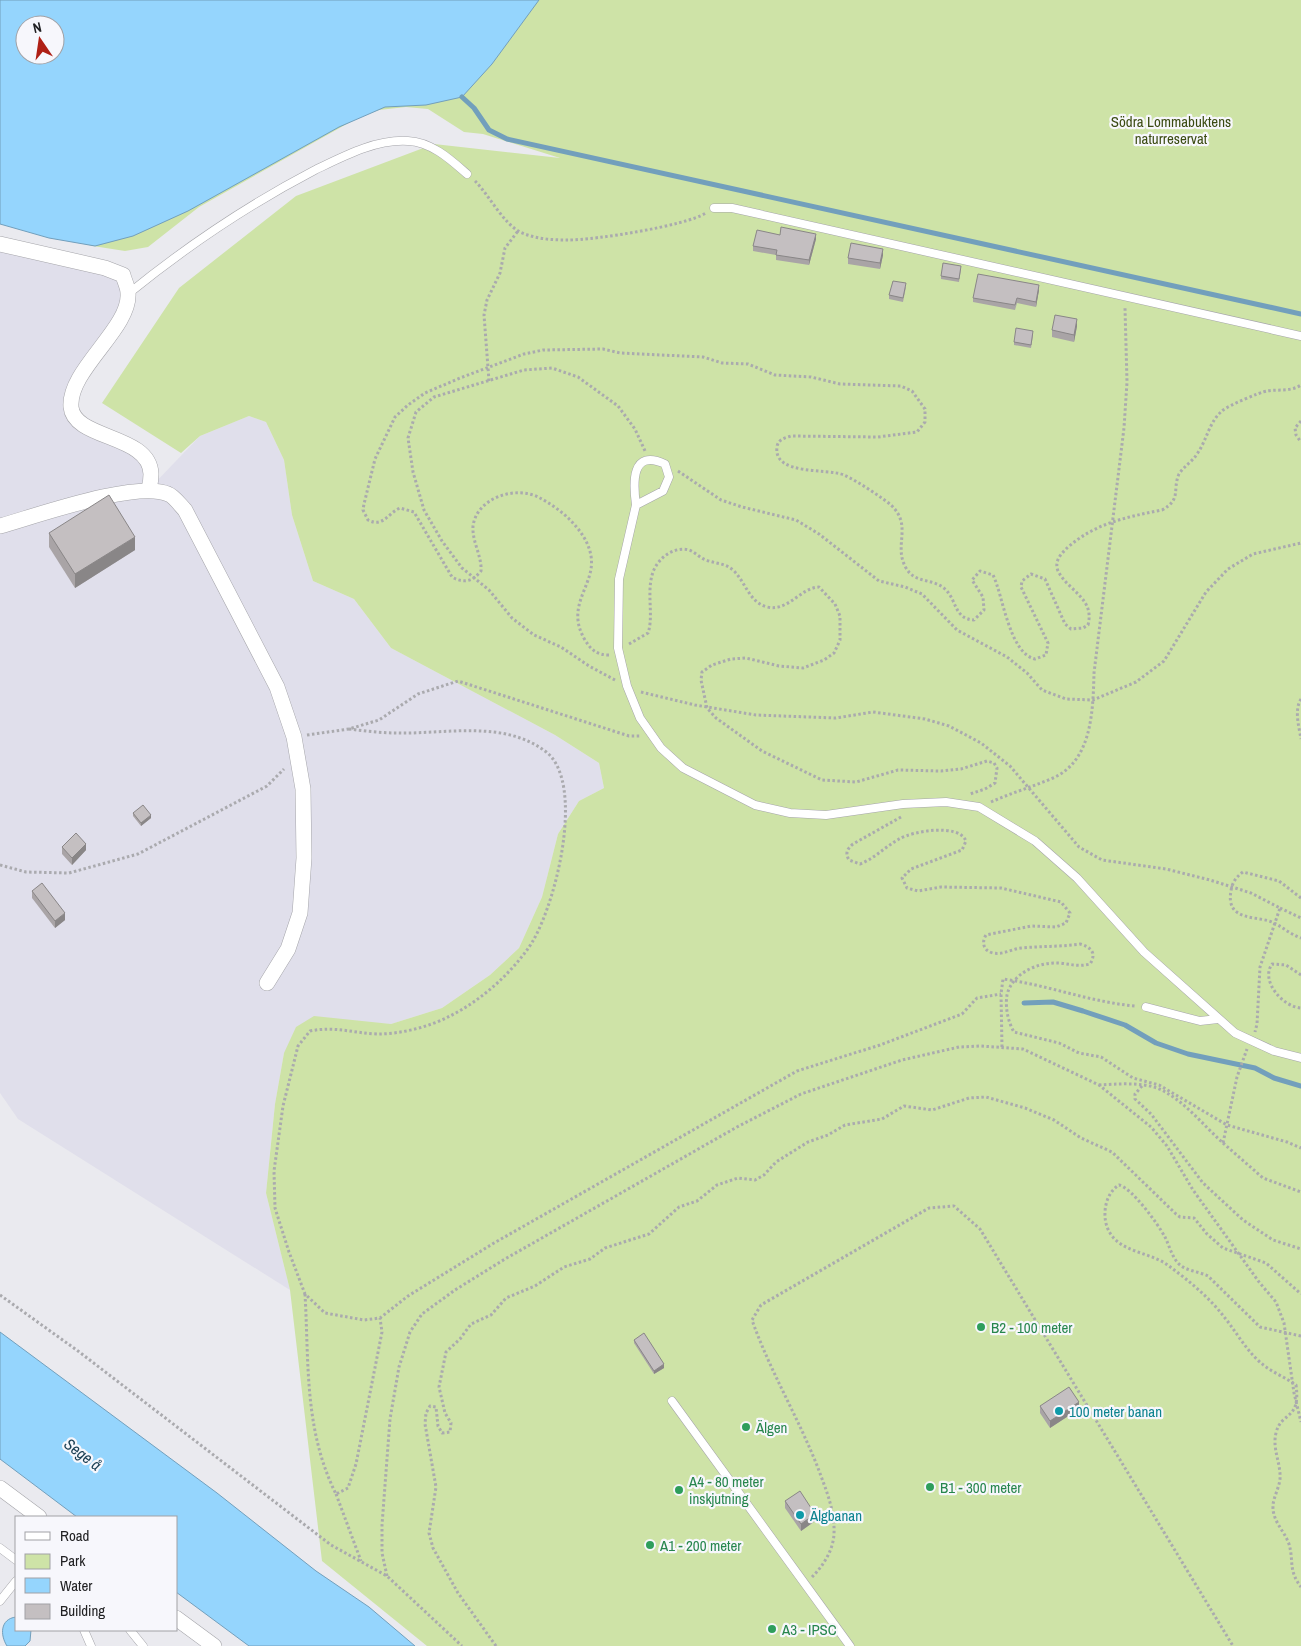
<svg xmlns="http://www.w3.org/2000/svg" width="1301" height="1646" viewBox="0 0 1301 1646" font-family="'Archivo Narrow',sans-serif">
	<rect width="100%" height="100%" fill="#eaeaef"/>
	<polygon fill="#e0dfeb" points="0,244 123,275 128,294 85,370 71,410 147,460 150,488 200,436 249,416 266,422 284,460 292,515 313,581 354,599 391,648 555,735 599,763 604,788 579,801 558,834 542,897 519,948 490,975 442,1008 391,1024 364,1023 284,1053 275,1104 266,1193 290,1290 18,1119 0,1093"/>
	<path fill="#cee3a7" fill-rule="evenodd" d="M0 0H1301V1646H427L322 1561 290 1290 266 1193 275 1104 284 1053 296 1027 314 1016 391 1024 442 1008 490 975 519 948 542 897 558 834 579 801 604 788 599 763 555 735 391 648 354 599 313 581 292 515 284 460 266 422 249 416 200 436 181 453 102 403 179 288 296 196 434 144 560 158 483 134 464 132 428 109 406 107 379 110 361 116 199 207 148 247 125 251 93 246 0 223ZM25 25H55V55H25Z"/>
	<g fill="#95d5fd" stroke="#729fbc" fill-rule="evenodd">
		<path d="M0 0H539L492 64 462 97 426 105 385 107 339 127 188 211 133 236 95 246 49 238 0 224ZM25 25H55V55H25Z"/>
		<polygon points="0,1332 217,1493 316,1571 369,1607 415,1646 249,1646 176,1592 176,1517 77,1517 0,1459"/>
		<path d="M16 1617V1630H31L30 1641 25 1646H7C0 1635 0 1619 16 1617Z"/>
	</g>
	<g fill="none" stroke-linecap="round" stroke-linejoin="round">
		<g stroke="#729fbc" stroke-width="5">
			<polyline points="462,97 474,108 489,130 507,139 1301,314"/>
			<polyline points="1024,1003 1053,1002 1083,1011 1125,1025 1156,1043 1188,1054 1255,1068 1274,1078 1301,1086"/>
		</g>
		<defs>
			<g id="lane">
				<polyline points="714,208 732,208 1301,336"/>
				<path d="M128 294C187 246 248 205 315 170 344 156 376 139 408 141 432 142 451 160 467 174"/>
				<path d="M636 505C633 483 631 448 665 464L669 477 663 491 636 505 619 579 618 648 627 686 640 718 661 748 683 768 755 805 790 813 826 815 903 804 946 802 979 807 1035 841 1077 878 1144 952 1235 1033 1274 1051 1301 1058"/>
				<polyline points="1146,1007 1200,1021 1218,1019"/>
				<polyline points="672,1401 850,1646"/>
				<polyline points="0,1548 16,1560"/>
				<polyline points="0,1601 16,1581"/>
				<polyline points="84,1630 91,1646"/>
				<polyline points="130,1630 143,1646"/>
			</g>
			<g id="street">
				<path d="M0 244 105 268 123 275C124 280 128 287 128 293 131 328 68 370 71 407 74 440 150 434 151 474 151 479 150 485 149 489"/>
				<path d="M0 526C36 516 137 480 168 494 174 496 180 505 185 510L277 687 294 737 303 789 304 858 300 913 288 949 267 983"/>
				<polyline points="0,1488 39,1517"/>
				<polyline points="176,1618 214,1646"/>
			</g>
		</defs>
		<use href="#lane" stroke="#a5a5aa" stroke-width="9"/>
		<use href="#street" stroke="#a5a5aa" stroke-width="16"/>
		<g stroke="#aaaaae" stroke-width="3" stroke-dasharray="2.5 2.5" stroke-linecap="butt">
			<path d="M475 181C489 195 503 223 520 232 535 239 552 240 568 240 595 240 685 226 706 213"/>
			<polyline points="489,381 484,315 487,300 500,273 505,248 518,231"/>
			<polyline points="1301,421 1295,428 1296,435 1301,442"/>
			<polyline points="678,471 721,500 742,507 796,520 819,534 879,581 905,587 922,594 957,630 1007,657 1027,673 1042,690 1066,699 1093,700 1136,682 1164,661 1206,592 1228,569 1253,554 1301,543"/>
			<path d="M629 644 648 633C654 616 646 592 653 572 658 558 674 546 689 550 695 552 700 558 706 560 716 564 726 563 734 571 746 583 749 602 767 607 788 612 800 588 819 587L835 604 840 616V640L834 653 824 660 803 668 779 666 746 658 731 659 712 665 702 672 701 680 707 708 716 718 762 751 822 780 856 782 898 770 941 771 961 769 987 761 994 763 997 768 995 783 985 789 970 794"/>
			<path d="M609 655C597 655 591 650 585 640 564 605 596 585 591 556 587 531 561 509 540 498 517 485 477 497 473 526 472 542 482 556 481 571 473 581 464 584 452 577L414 512 400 508C388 513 383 528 368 520L363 510 364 504 375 459 395 417 408 405 425 393 460 378 524 354 543 350 603 349 620 353 703 357 722 363 748 364 775 375 811 377 840 384 901 386 912 391 925 409V422L917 432 878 437 791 436C785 438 778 439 777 447 773 476 828 468 844 475 859 482 873 492 886 501 916 523 892 544 906 568 915 584 933 578 945 589 957 600 954 619 974 620L984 610 983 597 972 580 980 571 993 575C1003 595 1009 653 1035 659L1046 655 1048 643 1021 587 1022 581 1031 574 1045 579 1065 624 1071 629 1083 628 1088 625C1095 598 1068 591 1058 571 1054 561 1061 554 1067 548 1095 523 1127 517 1162 510 1182 499 1172 490 1179 474 1184 466 1192 462 1197 454 1207 440 1209 422 1222 411 1227 406 1260 392 1267 391 1279 389 1290 392 1301 385"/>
			<polyline points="615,680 589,666 561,647 534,635 512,618 489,590 462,568 442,541 424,510 413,472 408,438 416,412 434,397 524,370 552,368 578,377 618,406 635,429 645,451"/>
			<polyline points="641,692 695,705 756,715 836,718 873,712 925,719 949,726 981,743 1010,766 1079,847 1102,860 1166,869 1210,880 1251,893 1280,908 1260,967 1257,1024 1255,1032"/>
			<path d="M1301 699C1294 710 1299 727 1301 739"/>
			<path d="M349 729C365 731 382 733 398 733 447 734 503 720 545 751 588 782 554 915 527 950 507 977 480 1001 450 1016 429 1027 401 1034 377 1034 353 1033 335 1026 310 1031L298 1046 283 1106 274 1171 275 1208 289 1252 305 1294 325 1313 364 1320 380 1318 408 1296 494 1243 797 1071 880 1045 962 1014 977 998 1001 994"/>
			<polyline points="307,735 349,729 379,720 418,694 458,681 629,736 640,736"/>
			<path d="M991 802C1011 793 1032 787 1053 778 1092 761 1093 711 1094 673L1124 428 1127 382 1125 308"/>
			<path d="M901 817 853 844C847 849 845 853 849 860L860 864C875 858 885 847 899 839 913 831 959 823 966 841L962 850 911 869 902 878 907 888 918 891 941 887 1001 888 1061 902 1070 913 1066 923 1056 927 1031 926 986 935C981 943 984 951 993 953 1003 955 1012 949 1021 948 1041 946 1060 947 1080 944 1091 947 1097 953 1090 964 1079 967 1070 964 1059 963 1038 962 1012 973 1007 995 1005 1007 1008 1022 1014 1032L1059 1043 1079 1053 1101 1057 1133 1078 1159 1085 1227 1125 1287 1142 1301 1148"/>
			<polyline points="0,865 26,872 69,873 138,854 267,786 284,769"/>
			<path d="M1301 898 1279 881 1243 872C1236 877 1232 883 1231 891 1225 923 1260 915 1274 923 1284 928 1290 934 1301 938"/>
			<polyline points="1280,908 1301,918"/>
			<path d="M1301 975 1286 965 1272 964C1260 981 1283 1007 1301 1008"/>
			<path d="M1002 1047 1001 994 1003 979C1048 985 1090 1002 1135 1006"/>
			<path d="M1099 1085C1117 1084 1139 1082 1157 1088 1182 1098 1203 1125 1223 1143L1237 1077 1247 1049"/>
			<polyline points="1142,1086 1135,1094 1135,1099 1151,1114 1203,1183 1243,1220 1273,1240 1301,1249"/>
			<polyline points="1223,1143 1263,1178 1301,1192"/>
			<path d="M305 1294C309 1363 304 1430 336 1494L348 1488 356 1464 382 1332 380 1318"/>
			<polyline points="0,1295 78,1351 331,1545 387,1576 462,1646"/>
			<path d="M1301 1336 1260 1327 1208 1276C1198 1271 1184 1271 1177 1262 1171 1254 1169 1245 1165 1237 1158 1224 1132 1188 1119 1185 1104 1194 1101 1219 1110 1233 1122 1253 1151 1252 1169 1266 1188 1280 1210 1298 1225 1318 1237 1333 1246 1350 1261 1363 1271 1372 1285 1377 1296 1385 1301 1421 1281 1411 1276 1433 1272 1449 1281 1463 1280 1479 1279 1488 1274 1496 1273 1505 1272 1521 1284 1530 1289 1544 1294 1561 1288 1570 1301 1587"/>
			<polyline points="336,1494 361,1561"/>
			<polyline points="387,1576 382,1553 382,1525 390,1419 399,1367 410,1332 422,1314 455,1290 505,1259 737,1127 801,1094 902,1060 959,1047 981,1046 1023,1049 1099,1085 1151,1127 1167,1146 1193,1190 1259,1282 1276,1302 1284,1323 1294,1393 1301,1422"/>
			<path d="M812 1577C823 1566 833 1551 834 1534 835 1510 826 1490 818 1468 798 1417 770 1371 752 1320L761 1305 929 1208 954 1206 980 1229 1233 1646"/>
			<polyline points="496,1646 458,1593 433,1548 429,1533 436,1487 425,1424 426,1413 430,1406 436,1407 438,1426 442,1433 450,1432 451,1423 445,1413 439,1387 446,1352 460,1339 471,1324 491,1315 506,1298 535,1286 564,1267 590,1259 605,1248 649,1234 679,1207 697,1201 717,1185 738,1178 755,1180 764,1175 776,1162 808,1142 828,1135 845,1125 882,1119 904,1106 932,1110 969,1098 986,1097 1025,1108 1054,1120 1081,1138 1112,1152 1176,1214 1180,1217 1194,1218 1207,1234 1223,1248 1266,1263 1301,1294"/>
		</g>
		<use href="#lane" stroke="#fff" stroke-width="8"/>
		<use href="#street" stroke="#fff" stroke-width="15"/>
	</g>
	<g fill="#a9a4a6">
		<polygon points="780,235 816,239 809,265 776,260 776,255 753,251 753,246"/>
		<polygon points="883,255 880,269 848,264 848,258"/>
		<polygon points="961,269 959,282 941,279 941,276"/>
		<polygon points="906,287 903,302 889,299 889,295"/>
		<polygon points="1039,290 1036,307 1017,303 1015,310 973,302 973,298"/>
		<polygon points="1077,326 1074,342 1052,337 1052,330"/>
		<polygon points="1033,335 1031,348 1014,345 1014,342"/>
		<polygon points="49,533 135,550 75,588 49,547"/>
		<polygon points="133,813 151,818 141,826 133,816"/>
		<polygon points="62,847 86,850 72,865 62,854"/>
		<polygon points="32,891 65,920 55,928 32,898"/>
		<polygon points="634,1340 664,1368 654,1374 634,1343"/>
		<polygon points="1040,1406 1079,1409 1050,1428 1040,1413"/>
		<polygon points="785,1501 815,1521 801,1531 785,1508"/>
	</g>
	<g fill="#898687">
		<polygon points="816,234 816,239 809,265 809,260"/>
		<polygon points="883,249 883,255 880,269 880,263"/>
		<polygon points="1039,285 1039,290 1036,307 1036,302"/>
		<polygon points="1077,319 1077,326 1074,342 1074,335"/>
		<polygon points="135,537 135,550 75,588 75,574"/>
		<polygon points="151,815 151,818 141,826 141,823"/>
		<polygon points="86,844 86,850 72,865 72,858"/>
		<polygon points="65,913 65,920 55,928 55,921"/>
		<polygon points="664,1364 664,1368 654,1374 654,1371"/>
		<polygon points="1079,1402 1079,1409 1050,1428 1050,1421"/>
		<polygon points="815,1514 815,1521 801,1531 801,1524"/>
	</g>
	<g fill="#c4bfc1" stroke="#898687">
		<polygon points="781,227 816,234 809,260 776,255 777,250 753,246 757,230 780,235"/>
		<polygon points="851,243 883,249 880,263 848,258"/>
		<polygon points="943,263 961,266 959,279 941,276"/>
		<polygon points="978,274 1039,285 1036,302 1017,298 1015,305 973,298"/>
		<polygon points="893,281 906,283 903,298 889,295"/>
		<polygon points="1055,315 1077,319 1074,335 1052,330"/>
		<polygon points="1016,328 1033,331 1031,345 1014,342"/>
		<polygon points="109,495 135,537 75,574 49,533"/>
		<polygon points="143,805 151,815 141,823 133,813"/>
		<polygon points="76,833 86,844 72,858 62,847"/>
		<polygon points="42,883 65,913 55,921 32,891"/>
		<polygon points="644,1333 664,1364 654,1371 634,1340"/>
		<polygon points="1069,1387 1079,1402 1050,1421 1040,1406"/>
		<polygon points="800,1491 815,1514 801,1524 785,1501"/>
	</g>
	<g fill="#2e9e5b" stroke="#f7f7fc" stroke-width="2">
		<circle cx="981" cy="1327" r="5"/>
		<circle cx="746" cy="1427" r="5"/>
		<circle cx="930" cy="1487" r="5"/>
		<circle cx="679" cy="1490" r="5"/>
		<circle cx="650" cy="1545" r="5"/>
		<circle cx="772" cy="1629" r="5"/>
	</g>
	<g fill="#0f9aa8" stroke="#f7f7fc" stroke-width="2">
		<circle cx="1059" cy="1411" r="5"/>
		<circle cx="800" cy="1515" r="5"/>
	</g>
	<g text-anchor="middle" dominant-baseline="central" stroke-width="4.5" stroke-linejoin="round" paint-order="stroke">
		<g font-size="15" fill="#3b4b12" stroke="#f7f7fc">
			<text x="1171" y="121">Södra Lommabuktens<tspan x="1171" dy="17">naturreservat</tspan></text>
		</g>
		<g font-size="15" fill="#27864d" stroke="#f7f7fc" text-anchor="start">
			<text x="991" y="1327">B2 - 100 meter</text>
			<text x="756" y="1427">Älgen</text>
			<text x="689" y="1481">A4 - 80 meter<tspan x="689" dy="17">inskjutning</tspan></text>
			<text x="940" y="1487">B1 - 300 meter</text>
			<text x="660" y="1545">A1 - 200 meter</text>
			<text x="782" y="1629">A3 - IPSC</text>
		</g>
		<g font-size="15" fill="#0d838f" stroke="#f7f7fc" text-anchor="start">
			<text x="1069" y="1411">100 meter banan</text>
			<text x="810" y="1515">Älgbanan</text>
		</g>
		<g font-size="16" font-style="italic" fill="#1a3e53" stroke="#f7f7fc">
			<text transform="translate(83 1454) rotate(37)">Sege å</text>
		</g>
	</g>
	<rect x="15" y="1516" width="162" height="115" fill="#f7f7fc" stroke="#a1a1a5"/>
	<rect x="25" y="1532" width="25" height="8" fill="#ffffff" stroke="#a1a1a5"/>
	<text x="60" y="1541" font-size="15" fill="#212123">Road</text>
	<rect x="25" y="1554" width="25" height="15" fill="#cee3a7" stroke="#a1a1a5"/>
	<text x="60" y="1566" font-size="15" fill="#212123">Park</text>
	<rect x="25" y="1578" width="25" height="15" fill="#95d5fd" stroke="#a1a1a5"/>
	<text x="60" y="1591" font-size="15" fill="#212123">Water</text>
	<rect x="25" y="1604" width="25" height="15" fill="#c4bfc1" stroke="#a1a1a5"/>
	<text x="60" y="1616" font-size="15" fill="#212123">Building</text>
	<g transform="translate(40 40) rotate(347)"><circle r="24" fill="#f7f7fc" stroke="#a1a1a5"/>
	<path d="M0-4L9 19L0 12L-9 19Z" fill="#af1f15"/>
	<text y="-8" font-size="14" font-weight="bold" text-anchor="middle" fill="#212123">N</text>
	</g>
</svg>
